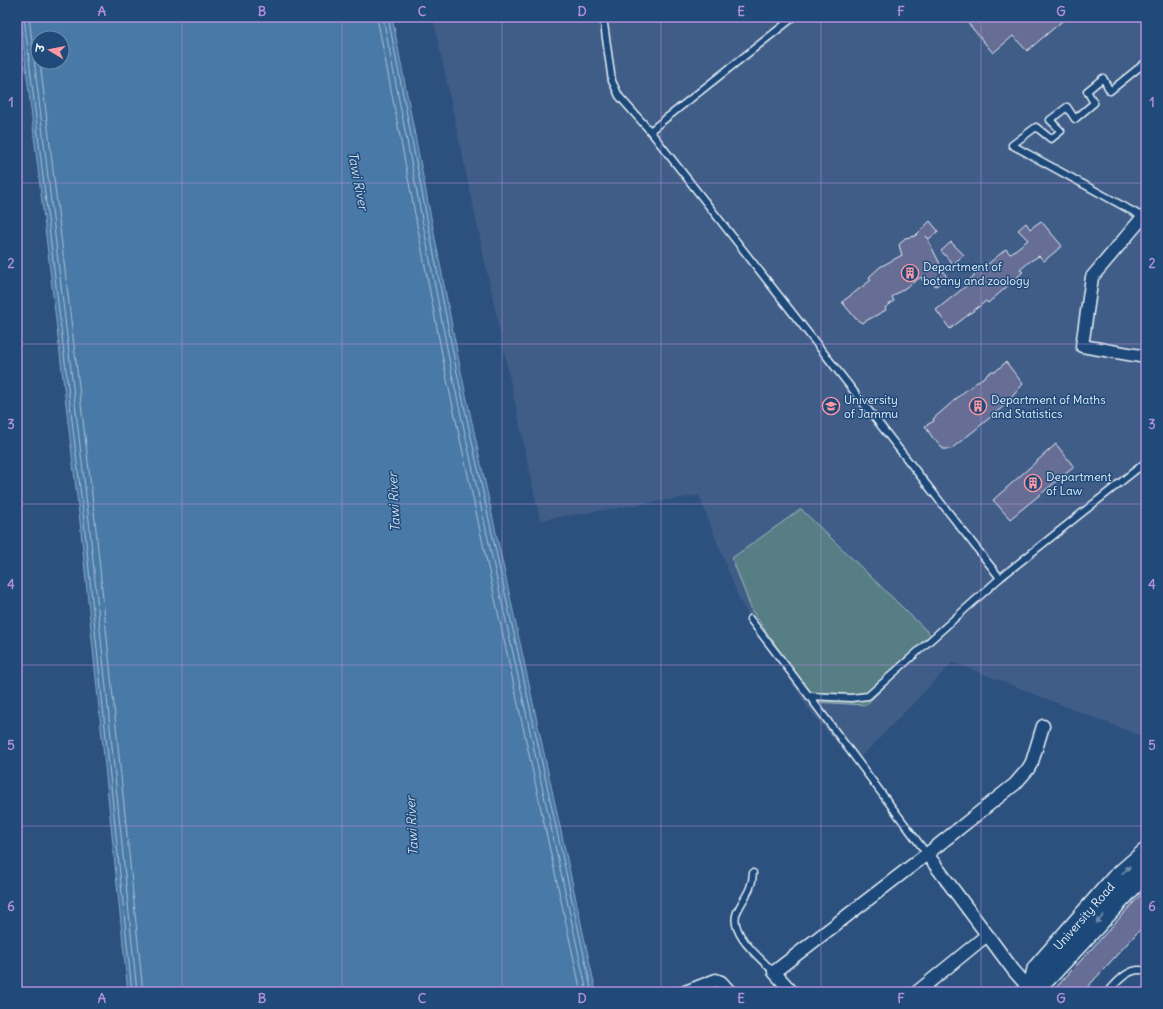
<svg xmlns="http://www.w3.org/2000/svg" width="1163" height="1009" viewBox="0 0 1163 1009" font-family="Delius,'Playpen Sans Deva',sans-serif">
	<rect width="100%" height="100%" fill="#2d517f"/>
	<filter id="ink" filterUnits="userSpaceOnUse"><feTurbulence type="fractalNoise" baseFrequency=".025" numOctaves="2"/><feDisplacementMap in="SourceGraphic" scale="8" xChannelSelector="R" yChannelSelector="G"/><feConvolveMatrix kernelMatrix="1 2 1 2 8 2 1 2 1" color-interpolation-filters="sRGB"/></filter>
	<g filter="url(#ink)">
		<polygon fill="#415d88" points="433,17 1146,17 1146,738 953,662 854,764 808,708 740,601 699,495 540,520"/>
		<polygon fill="#577e84" stroke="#a0b8be" points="801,509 934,638 866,705 815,702 752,611 732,558"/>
		<path fill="#4a79a6" stroke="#89a9c7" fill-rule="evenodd" d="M20 17H392L461 372 596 992H128L80 522ZM38 38H62V62H38Z"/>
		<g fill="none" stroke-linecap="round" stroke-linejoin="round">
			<g stroke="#a9c1d7" stroke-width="1">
				<polyline points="24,17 84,521 132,992"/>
				<polyline points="29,17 89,521 137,992"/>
				<polyline points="377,17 446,375 581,992"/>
				<polyline points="383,17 452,374 587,992"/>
				<polyline points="388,17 457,373 592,992"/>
				<polyline points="40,62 95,520 143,992"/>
			</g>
		</g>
		<g fill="#666e95" stroke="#e8f1f8">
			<polygon points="963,17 1067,17 1027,51 1013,36 993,53"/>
			<polygon points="930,221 938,231 929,239 926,236 947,278 936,286 927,279 923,281 921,277 892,297 894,301 885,308 886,310 862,323 856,319 842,302 871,280 869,277 880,267 902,255 899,245 905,238 915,236"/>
			<polygon points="1041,221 1062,246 1044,261 1039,256 1029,262 1020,270 1023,272 1002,291 988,303 986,301 950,329 936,310 971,282 969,280 1006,249 1010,254 1028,240 1018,230 1026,223 1030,229"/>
			<polygon points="951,242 964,255 953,264 941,251"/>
			<polygon points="1006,362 1023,384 1005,405 975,430 951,449 943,449 936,440 934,440 925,426 934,421 933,419 965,391 992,371 996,371"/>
			<polygon points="1056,444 1074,467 1010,519 993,500"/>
			<polygon points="1146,889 1146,923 1083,992 1052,992"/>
		</g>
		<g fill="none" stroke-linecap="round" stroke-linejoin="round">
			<defs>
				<g id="lane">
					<polyline points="603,17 612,81 619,96 650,131"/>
					<polyline points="794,17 650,131 1000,578 1146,462"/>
					<polyline points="1143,217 1012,145 1036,127 1051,139 1061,131 1050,120 1067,107 1075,119 1094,103 1087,91 1103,78 1110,91 1146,62"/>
					<polyline points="750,619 809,696"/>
					<polyline points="927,854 809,696 851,698 868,696 1000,578"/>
					<path d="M753 873C752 891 744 897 737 912 728 933 761 959 774 972"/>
					<path d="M1108 992C1118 981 1130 966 1146 971"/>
				</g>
				<g id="street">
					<polyline points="1146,221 1143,217 1092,277 1082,346 1146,357"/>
					<polyline points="927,854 1014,971 1030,989"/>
					<polyline points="685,992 716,980 721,982 730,992"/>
					<polyline points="792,992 774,972 927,854 1015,784 1028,769 1032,762 1043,726"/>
					<polyline points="917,992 987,935"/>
				</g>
				<g id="primary">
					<polyline points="1033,986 1040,983 1047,977 1146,871"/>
					<path id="s1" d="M1028 992 1033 986 1037 969 1115 880 1146 853"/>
				</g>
			</defs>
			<use href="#lane" stroke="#e8f1f8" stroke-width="9"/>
			<use href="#street" stroke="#e8f1f8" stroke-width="15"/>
			<use href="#primary" stroke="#e8f1f8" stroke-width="22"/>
			<use href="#lane" stroke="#1f4a7a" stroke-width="6"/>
			<use href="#street" stroke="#1f4a7a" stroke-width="12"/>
			<use href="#primary" stroke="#1f4a7a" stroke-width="19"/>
		</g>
		<defs><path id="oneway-solid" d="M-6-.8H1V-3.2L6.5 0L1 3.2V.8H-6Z"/></defs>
		<g fill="#6f8dac">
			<use href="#oneway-solid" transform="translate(1126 870) rotate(-43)"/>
			<use href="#oneway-solid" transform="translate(1100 919) rotate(132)"/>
		</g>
	</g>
	<path fill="none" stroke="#b28edc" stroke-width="1" stroke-opacity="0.55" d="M182 17V992M342 17V992M502 17V992M661 17V992M821 17V992M981 17V992M17 183H1146M17 344H1146M17 504H1146M17 665H1146M17 826H1146"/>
	<defs>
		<symbol id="building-ring" viewBox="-11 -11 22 22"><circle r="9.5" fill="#1f4a7a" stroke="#ff9aa2" stroke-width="1.5"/><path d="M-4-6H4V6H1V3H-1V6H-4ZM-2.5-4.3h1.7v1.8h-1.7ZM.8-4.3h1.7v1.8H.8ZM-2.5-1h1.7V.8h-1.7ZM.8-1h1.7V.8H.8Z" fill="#ff9aa2"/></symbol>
		<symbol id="university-ring" viewBox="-11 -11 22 22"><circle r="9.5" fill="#1f4a7a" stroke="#ff9aa2" stroke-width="1.5"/><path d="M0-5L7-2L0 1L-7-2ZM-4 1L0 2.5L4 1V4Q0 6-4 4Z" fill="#ff9aa2"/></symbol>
	</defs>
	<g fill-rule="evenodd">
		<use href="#building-ring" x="900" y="263" width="20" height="20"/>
		<use href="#university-ring" x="821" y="396" width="20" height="20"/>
		<use href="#building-ring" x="968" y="396" width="20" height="20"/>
		<use href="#building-ring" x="1023" y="473" width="20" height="20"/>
	</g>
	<g text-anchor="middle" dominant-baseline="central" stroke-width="3" stroke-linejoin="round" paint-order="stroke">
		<g font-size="12" fill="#e8f1f8" stroke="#1f4a7a" text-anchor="start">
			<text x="923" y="266">Department of<tspan x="923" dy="14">botany and zoology</tspan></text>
			<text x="844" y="399">University<tspan x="844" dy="14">of Jammu</tspan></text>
			<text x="991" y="399">Department of Maths<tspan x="991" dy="14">and Statistics</tspan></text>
			<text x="1046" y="476">Department<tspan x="1046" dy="14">of Law</tspan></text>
		</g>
		<g font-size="12" fill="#e8f1f8" stroke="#1f4a7a">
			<text stroke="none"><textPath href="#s1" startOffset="96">University Road</textPath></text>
		</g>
		<g font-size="13" font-style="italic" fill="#d0dfec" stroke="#1f4a7a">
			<text transform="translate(358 181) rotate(79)">Tawi River</text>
			<text transform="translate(394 502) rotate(-93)">Tawi River</text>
			<text transform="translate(412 826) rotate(-93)">Tawi River</text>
		</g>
	</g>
	<rect width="1163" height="1009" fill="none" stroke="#1f4a7a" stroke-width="44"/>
	<g transform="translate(50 50) rotate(280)"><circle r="19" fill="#1f4a7a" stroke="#6f8dac"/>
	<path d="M0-3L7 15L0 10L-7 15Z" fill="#ff9aa2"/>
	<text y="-6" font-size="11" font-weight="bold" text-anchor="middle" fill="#e8f1f8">उ</text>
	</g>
	<rect x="22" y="22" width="1119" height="965" fill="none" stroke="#b28edc" stroke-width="1.5"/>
	<g font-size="13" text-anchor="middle" font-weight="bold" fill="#b28edc">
		<text x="102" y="16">A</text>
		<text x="262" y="16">B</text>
		<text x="422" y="16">C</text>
		<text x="582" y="16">D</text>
		<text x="741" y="16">E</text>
		<text x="901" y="16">F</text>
		<text x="1061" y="16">G</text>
		<text x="11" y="107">1</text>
		<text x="1152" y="107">1</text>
		<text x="11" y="268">2</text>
		<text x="1152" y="268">2</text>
		<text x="11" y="429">3</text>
		<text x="1152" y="429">3</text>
		<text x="11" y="589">4</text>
		<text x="1152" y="589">4</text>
		<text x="11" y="750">5</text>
		<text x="1152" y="750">5</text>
		<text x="11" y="911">6</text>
		<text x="1152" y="911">6</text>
		<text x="102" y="1003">A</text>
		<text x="262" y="1003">B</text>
		<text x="422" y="1003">C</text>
		<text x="582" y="1003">D</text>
		<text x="741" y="1003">E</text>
		<text x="901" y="1003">F</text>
		<text x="1061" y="1003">G</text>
	</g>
</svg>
